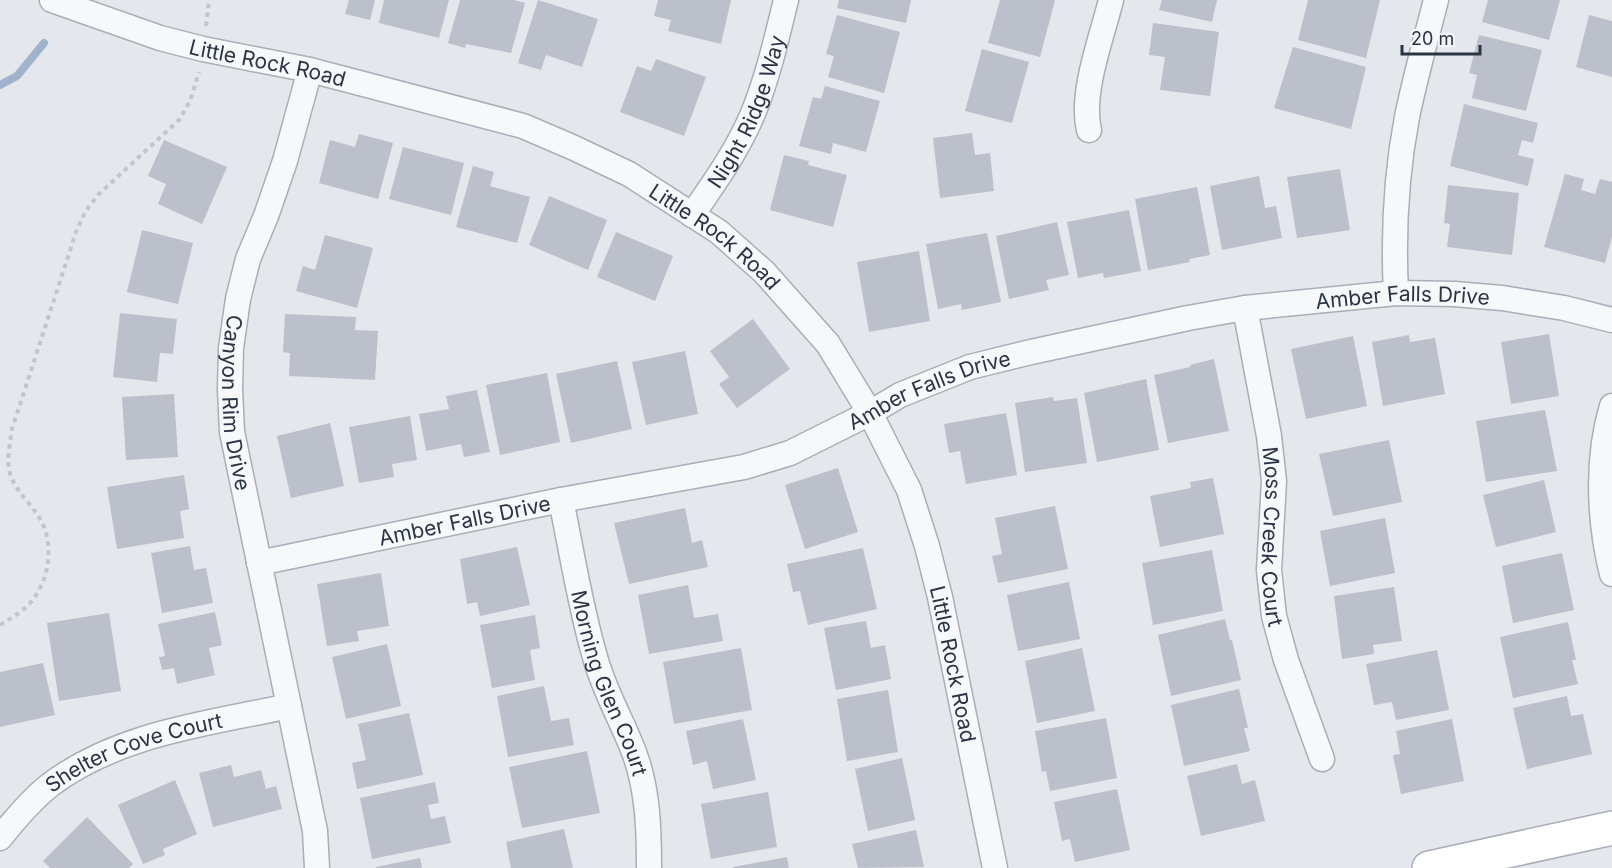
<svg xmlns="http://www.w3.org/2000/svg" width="1612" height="868" viewBox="0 0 1612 868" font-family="Inter,sans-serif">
	<rect width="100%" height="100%" fill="#e4e7ec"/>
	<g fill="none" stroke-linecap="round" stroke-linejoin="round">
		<polyline stroke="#9fb4cc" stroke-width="8" points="0,85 17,76 44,43"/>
	</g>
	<g fill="#bbc0ca">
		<polygon points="349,0 375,0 370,20 345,14"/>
		<polygon points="384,0 449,0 439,38 379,23"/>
		<polygon points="460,0 514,0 525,3 511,53 466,44 465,48 448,43"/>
		<polygon points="538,0 598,19 582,67 546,55 541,70 518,63"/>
		<polygon points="658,0 731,0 721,44 668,31 671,20 654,16"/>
		<polygon points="839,0 911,0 906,23 837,8"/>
		<polygon points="1000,0 1055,0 1040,57 988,43"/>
		<polygon points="1162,0 1217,0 1212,22 1159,10"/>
		<polygon points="1308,0 1380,0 1366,58 1298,40"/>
		<polygon points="1488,0 1560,0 1549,40 1482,22"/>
		<polygon points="837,15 900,32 884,93 828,77 834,56 826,54"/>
		<polygon points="1589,15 1612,21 1612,77 1576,67"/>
		<polygon points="1153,23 1219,32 1210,96 1160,90 1165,57 1149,55"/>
		<polygon points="1479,35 1542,50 1526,111 1472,98 1477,75 1469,73"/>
		<polygon points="1293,47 1366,67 1351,129 1274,108"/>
		<polygon points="982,49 1029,62 1012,123 965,111"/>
		<polygon points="656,59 706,77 684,136 620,112 637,66 651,71"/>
		<polygon points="825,86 880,101 866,152 833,143 831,154 799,146 813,97 821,99"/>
		<polygon points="1464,104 1538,123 1533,143 1522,140 1518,155 1534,159 1528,186 1450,166"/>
		<polygon points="972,133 975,155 990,153 994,191 940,198 933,138"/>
		<polygon points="359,134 393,143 378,199 319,183 330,140 355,147"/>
		<polygon points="164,140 227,167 202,224 158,204 166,184 148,176"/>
		<polygon points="403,147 464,163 451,215 389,199"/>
		<polygon points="784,155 809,161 808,165 847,175 833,227 770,210"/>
		<polygon points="473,166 494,172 490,186 530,197 517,243 456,227"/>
		<polygon points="1340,169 1350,230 1297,238 1287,177"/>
		<polygon points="1565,174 1584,179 1581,190 1595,194 1600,179 1612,182 1612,237 1605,263 1544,247"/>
		<polygon points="1259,176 1265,208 1276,206 1282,238 1222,250 1210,186"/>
		<polygon points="1448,185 1519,193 1512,255 1447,247 1450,224 1444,223"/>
		<polygon points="1197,187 1210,255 1189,259 1190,262 1148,270 1135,199"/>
		<polygon points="549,196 607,220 588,270 529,245"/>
		<polygon points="1129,210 1141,271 1104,278 1103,273 1078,278 1067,222"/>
		<polygon points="1057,222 1069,275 1046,280 1049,290 1009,299 996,236"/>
		<polygon points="142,230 193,243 178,304 127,292"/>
		<polygon points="616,232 673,256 655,301 597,277"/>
		<polygon points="987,233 1001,302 962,310 961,304 938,309 926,244"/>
		<polygon points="325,235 373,248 357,308 296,291 303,266 315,270"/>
		<polygon points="919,251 930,321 869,332 857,262"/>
		<polygon points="120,313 177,319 173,354 160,353 157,382 113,377"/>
		<polygon points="285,314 356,317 355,330 378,331 375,380 289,376 290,353 283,352"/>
		<polygon points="753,319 790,369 737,408 719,384 729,377 710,351"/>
		<polygon points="1549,334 1559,396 1511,404 1501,342"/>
		<polygon points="1409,335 1410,342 1435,338 1445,394 1383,406 1372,342"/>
		<polygon points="1353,336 1367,406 1306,419 1291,349"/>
		<polygon points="685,351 698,414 646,425 632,362"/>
		<polygon points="1214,359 1229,431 1168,443 1154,375 1190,367 1190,365"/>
		<polygon points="617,361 632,429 571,443 556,374"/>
		<polygon points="547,373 560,442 500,455 486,385"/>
		<polygon points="1146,379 1159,450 1097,462 1084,393"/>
		<polygon points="477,390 490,452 464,457 461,444 426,451 419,414 449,409 446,396"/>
		<polygon points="174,394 178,457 126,460 122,397"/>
		<polygon points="1053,397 1054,401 1077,398 1087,463 1025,472 1015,403"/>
		<polygon points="1545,410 1557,471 1486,482 1476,421"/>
		<polygon points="1006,413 1017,475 966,484 960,451 949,453 944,424"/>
		<polygon points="410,416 417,460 392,464 394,477 359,483 349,427"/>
		<polygon points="330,423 344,486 291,498 277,436"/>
		<polygon points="1389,440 1402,502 1333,516 1319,454"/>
		<polygon points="838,468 858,532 805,549 785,485"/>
		<polygon points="184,475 189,509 180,511 184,538 117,549 107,487"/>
		<polygon points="1213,478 1224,534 1160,547 1150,496 1191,488 1190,482"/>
		<polygon points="1544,480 1556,532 1496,547 1483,495"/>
		<polygon points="1055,506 1068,569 998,583 992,556 1002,554 995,518"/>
		<polygon points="685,508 692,543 702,540 708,567 629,584 614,523"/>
		<polygon points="1385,518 1395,573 1330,586 1320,531"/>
		<polygon points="190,546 194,570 206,568 213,603 162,613 151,553"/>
		<polygon points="517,547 530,605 480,616 477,602 467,604 460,559"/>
		<polygon points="863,548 877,609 808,625 800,591 793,592 787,564"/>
		<polygon points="1212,550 1223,611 1153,625 1142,563"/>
		<polygon points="1562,553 1574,610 1513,623 1502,566"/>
		<polygon points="381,573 389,626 357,631 359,641 327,646 317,584"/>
		<polygon points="1069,582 1080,639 1018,651 1007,595"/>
		<polygon points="688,585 694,618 718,614 723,641 649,654 638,595"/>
		<polygon points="1394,587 1402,641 1373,645 1374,654 1342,659 1334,596"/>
		<polygon points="215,612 222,645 209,648 215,675 177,684 174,668 162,670 159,657 165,656 158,624"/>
		<polygon points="109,613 121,691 59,701 47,623"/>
		<polygon points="535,615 540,648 530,650 535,680 492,688 480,625"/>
		<polygon points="1225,619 1230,640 1232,640 1241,680 1171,696 1158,635"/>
		<polygon points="866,621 871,648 885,645 891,679 836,690 824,628"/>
		<polygon points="1568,622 1576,660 1572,660 1578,684 1513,698 1500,637"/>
		<polygon points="387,644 401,706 346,719 332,657"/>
		<polygon points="741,648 752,710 674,724 663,662"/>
		<polygon points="1082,648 1095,711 1037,723 1025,661"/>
		<polygon points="1437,650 1449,710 1396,720 1392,702 1374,705 1366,664"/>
		<polygon points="43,663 55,715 0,727 0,672"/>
		<polygon points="544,686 551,721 569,718 574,745 508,757 497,696"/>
		<polygon points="1239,689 1248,728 1244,728 1250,751 1184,766 1171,705"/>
		<polygon points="888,690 898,752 847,761 837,699"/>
		<polygon points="1567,696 1571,716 1583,714 1592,754 1527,769 1513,708"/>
		<polygon points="409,713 423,775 357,789 352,763 366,760 358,724"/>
		<polygon points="1106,718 1117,778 1050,791 1046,771 1042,772 1035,731"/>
		<polygon points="743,719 756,780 713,789 707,761 693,765 686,731"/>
		<polygon points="1452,719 1464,781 1401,794 1393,755 1400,754 1396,731"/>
		<polygon points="587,751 600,813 522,828 509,767"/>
		<polygon points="902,758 915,820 868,831 855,769"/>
		<polygon points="1237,764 1242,784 1255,780 1265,821 1201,836 1187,776"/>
		<polygon points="231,765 234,777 261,770 266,789 276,786 282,809 213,827 199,773"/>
		<polygon points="175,780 197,834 163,849 165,855 143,864 118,805"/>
		<polygon points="435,782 439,803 428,805 431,819 445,816 451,843 372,859 360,798"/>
		<polygon points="1117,789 1130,850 1075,862 1070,839 1062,841 1054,802"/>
		<polygon points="768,792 777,847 711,859 701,804"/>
		<polygon points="87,817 133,864 129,868 50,868 43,861"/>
		<polygon points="564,829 573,868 511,868 506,842"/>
		<polygon points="916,830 924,867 858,868 852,844"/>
		<polygon points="787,857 789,868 733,868 733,867"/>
		<polygon points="420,858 422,868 376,868 376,867"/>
	</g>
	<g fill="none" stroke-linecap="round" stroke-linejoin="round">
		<defs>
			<g id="street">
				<path id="s1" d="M52 0 160 38 203 49 310 70 523 126 572 147 629 174 719 232 764 272 828 344 870 413 909 490 927 546 940 597 995 868"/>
				<path id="s2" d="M310 70 285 161 266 216 248 259 238 299 231 348 230 389 232 432 315 831 317 868"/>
				<path d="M1089 130C1080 93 1102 37 1111 0"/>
				<path id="s3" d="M692 215C715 182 739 148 754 111 768 76 777 37 786 0"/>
				<path d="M1396 293C1393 234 1396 175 1407 117 1415 78 1426 39 1436 0"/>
				<path id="s4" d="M1245 308 1269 436 1274 481 1269 570 1274 616 1286 660 1322 759"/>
				<path d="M1612 406C1596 459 1599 522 1612 574"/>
				<path id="s5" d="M561 500C572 553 580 606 595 657 604 691 623 722 635 755 648 791 649 830 649 868"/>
				<path id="s6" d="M259 563 561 500 744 467 790 453 870 413 900 395 970 367 1031 352 1188 318 1245 308 1396 293 1454 294 1502 298 1564 308 1612 320"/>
				<path id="s7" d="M0 838C15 819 31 800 50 785 119 733 207 724 289 706"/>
			</g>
			<polyline id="secondary" points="1429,868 1612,828"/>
		</defs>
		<use href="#street" stroke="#a9aeb7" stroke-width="27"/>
		<use href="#secondary" stroke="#a9aeb7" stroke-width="36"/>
		<g stroke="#c2c5cb" stroke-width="4" stroke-dasharray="4.5 4.5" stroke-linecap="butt">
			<polyline points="206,26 209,0"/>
			<path d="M0 625C11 618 21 613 30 603 50 581 55 542 39 517 29 502 13 488 9 470 7 456 10 443 12 429L76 232 85 212 98 195 180 119 190 101 199 72"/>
		</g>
		<use href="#street" stroke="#f7f8fa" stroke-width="24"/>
		<use href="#secondary" stroke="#fff" stroke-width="33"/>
	</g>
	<g text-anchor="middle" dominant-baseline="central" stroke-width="6" stroke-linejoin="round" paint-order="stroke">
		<g font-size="21" fill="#2b3445" stroke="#f4f6f9">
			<text stroke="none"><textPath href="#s1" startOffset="225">Little Rock Road</textPath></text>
			<text stroke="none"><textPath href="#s3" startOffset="118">Night Ridge Way</textPath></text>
			<text stroke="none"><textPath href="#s1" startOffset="711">Little Rock Road</textPath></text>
			<text stroke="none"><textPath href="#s6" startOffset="1182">Amber Falls Drive</textPath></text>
			<text stroke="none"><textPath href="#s6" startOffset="696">Amber Falls Drive</textPath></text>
			<text stroke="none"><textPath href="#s2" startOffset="345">Canyon Rim Drive</textPath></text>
			<text stroke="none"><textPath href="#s6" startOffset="210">Amber Falls Drive</textPath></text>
			<text stroke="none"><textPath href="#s4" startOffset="231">Moss Creek Court</textPath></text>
			<text stroke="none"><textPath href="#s1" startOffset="1215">Little Rock Road</textPath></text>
			<text stroke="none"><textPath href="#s5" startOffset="190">Morning Glen Court</textPath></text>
			<text stroke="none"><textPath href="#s7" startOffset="164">Shelter Cove Court</textPath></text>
		</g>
	</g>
	<path d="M1402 45v9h78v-9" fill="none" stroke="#2b3445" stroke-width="3"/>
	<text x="1411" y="45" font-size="18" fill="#2b3445" stroke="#f4f6f9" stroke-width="4.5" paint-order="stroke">20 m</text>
</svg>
